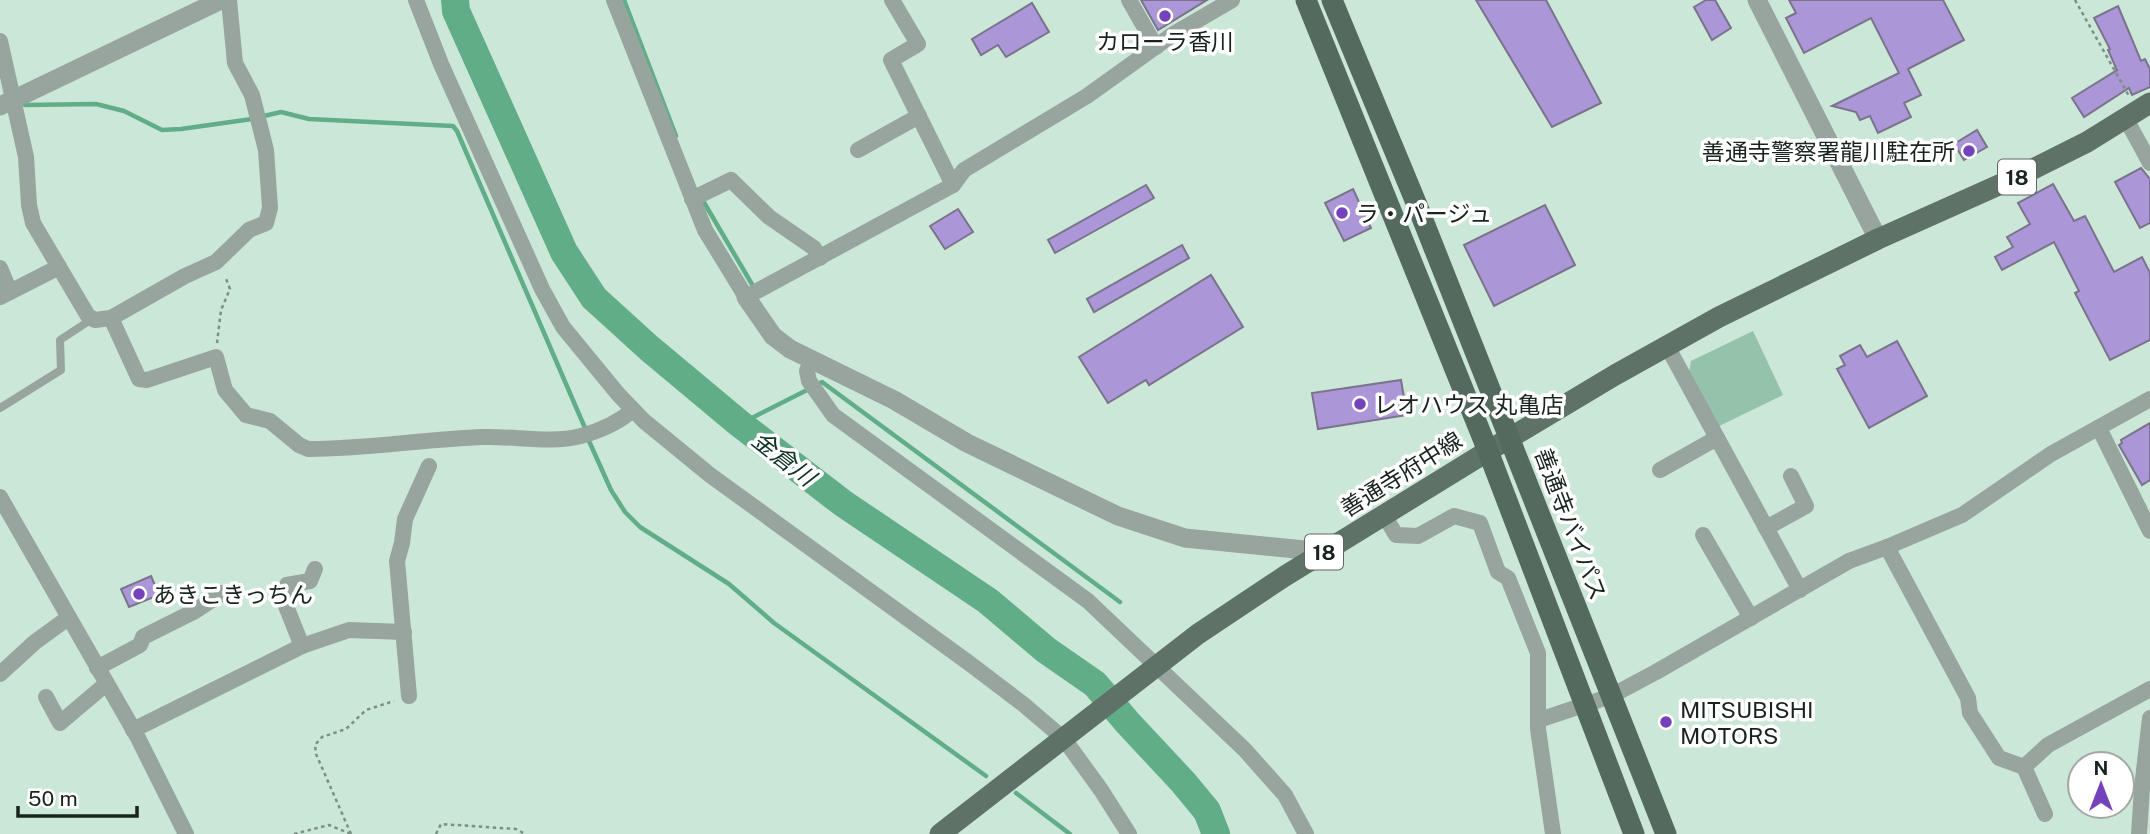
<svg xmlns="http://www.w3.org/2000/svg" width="2150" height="834" viewBox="0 0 2150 834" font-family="'Public Sans','Noto Sans JP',sans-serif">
	<rect width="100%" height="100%" fill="#cbe7d8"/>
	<polygon fill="#94c2aa" points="1753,331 1783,395 1713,429 1688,378 1691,361"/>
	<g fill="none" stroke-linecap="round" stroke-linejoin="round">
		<g stroke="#60ad88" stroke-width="4.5">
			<polyline points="624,0 676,136"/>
			<polyline points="25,105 96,104 124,111 162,130 181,129 252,119"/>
			<polyline points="264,116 281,112 309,119 453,126 457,131 585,428"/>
			<polyline points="702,199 753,286"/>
			<polyline points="816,385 822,382 1120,602"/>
			<polyline points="740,424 809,389"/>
			<polyline points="589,441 611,490 625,512 640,527 729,584 774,623 986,776"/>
			<polyline points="1016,793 1070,834"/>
		</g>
		<polyline stroke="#60ad88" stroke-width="28" points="455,0 456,11 564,252 594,298 649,348 740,424 844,504 988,601 1046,650 1095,684 1127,722 1183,782 1207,811 1216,834"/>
	</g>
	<g fill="#ab96d8" stroke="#7a738a" stroke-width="2">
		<polygon points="1141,0 1207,0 1158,30"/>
		<polygon points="1476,0 1546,0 1601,103 1552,127"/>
		<polygon points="1706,0 1715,0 1731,28 1712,40 1694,7"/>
		<polygon points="1789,0 1943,0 1964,40 1908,69 1921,95 1904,103 1911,117 1878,133 1870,116 1860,120 1856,112 1832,106 1899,73 1871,18 1804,53 1786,18 1796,13"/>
		<polygon points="1032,3 1049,32 1006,57 998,45 981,55 972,39"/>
		<polygon points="2118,6 2141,61 2145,59 2150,69 2150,87 2132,95 2129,88 2084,117 2072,98 2117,70 2108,50 2110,49 2094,18"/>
		<polygon points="1977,130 1987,147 1964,160 1954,144"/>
		<polygon points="2141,168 2150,179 2150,223 2140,228 2115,182"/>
		<polygon points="2053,184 2074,221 2085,216 2114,272 2142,257 2150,273 2150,340 2110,360 2075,293 2079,291 2054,242 2002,270 1995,257 2013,247 2007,237 2030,224 2018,203"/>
		<polygon points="1146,185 1154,198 1055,253 1048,240"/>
		<polygon points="1353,189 1371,228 1344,241 1325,203"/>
		<polygon points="1545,205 1575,265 1494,306 1464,245"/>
		<polygon points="958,209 973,232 945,249 930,226"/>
		<polygon points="1182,245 1189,258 1094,312 1087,299"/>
		<polygon points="1211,275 1243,327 1149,385 1146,380 1108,403 1079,357"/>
		<polygon points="1897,341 1927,396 1869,428 1837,369 1845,365 1840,356 1860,345 1867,357"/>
		<polygon points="1401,380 1407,415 1318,429 1312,393"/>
		<polygon points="2150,423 2150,480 2142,485 2119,445 2122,443 2121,440"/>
		<polygon points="151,576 159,595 129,607 121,589"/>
	</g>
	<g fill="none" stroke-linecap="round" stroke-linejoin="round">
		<g stroke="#7b8f85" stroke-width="2.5" stroke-dasharray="3.5 3.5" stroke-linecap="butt">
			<polyline points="2075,0 2129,96"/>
			<polyline points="217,343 221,310 230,289 225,276"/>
			<polyline points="294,834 329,825 351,834"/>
			<polyline points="351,834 316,754 315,745 322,737 346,729 366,710 394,701"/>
			<polyline points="436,834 441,824 516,829 525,834"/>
		</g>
		<polyline stroke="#98a49e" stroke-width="8" points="0,408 61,370 60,340 92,319"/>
		<g stroke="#98a49e" stroke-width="16">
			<polyline points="416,0 441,64 542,289 563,327 618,394 644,421 710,475 969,663 1023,704 1064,739 1101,790 1129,834"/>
			<polyline points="614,0 705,230 746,297 953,185 964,170 1087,96 1172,35 1232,0"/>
			<polyline points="892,0 918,44 891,60 953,185"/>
			<polyline points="1129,0 1156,47"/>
			<path d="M0 41 26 157 29 205 33 223 88 316 95 320 111 318 139 379 147 380 216 357 225 390 246 415 270 421 299 445 308 449C366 449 425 439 484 437 516 436 550 444 581 436 599 431 619 422 633 410"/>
			<polyline points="2126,119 2150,163"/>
			<polyline points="858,150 919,116"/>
			<polyline points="692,199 731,180 769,217 814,248 820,258"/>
			<polyline points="0,268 10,292"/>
			<polyline points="0,297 59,267"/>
			<polyline points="111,318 185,276 216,262 249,230 266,223 270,208 266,150 252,95 235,63 229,0"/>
			<polyline points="1667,346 1800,590"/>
			<polyline points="811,360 807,371 809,381 833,415 1088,601 1245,750 1285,795 1306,834"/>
			<polyline points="2099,428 2150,531"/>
			<polyline points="1660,470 1717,438"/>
			<polyline points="0,497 137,736 186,834"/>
			<polyline points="1384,515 1396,535 1418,536 1454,516 1480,523 1498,572 1508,578 1538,653 1538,729 1553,834"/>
			<polyline points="1766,528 1806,506 1791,476"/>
			<polyline points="1703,535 1751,618"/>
			<polyline points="1887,547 1968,698 1970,713 1999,758 2024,767 2045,814"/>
			<polyline points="302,646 282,596 287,585 310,581 315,569"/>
			<polyline points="97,668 140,645 143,637 195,611 222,593"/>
			<polyline points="0,674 35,642 68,618"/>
			<polyline points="409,696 397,561 402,543 405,519 429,466"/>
			<polyline points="46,697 60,723 106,684"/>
			<polyline points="1539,720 1611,696 1656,672 1849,561 1887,547 1962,515 2051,454 2150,399"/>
			<polyline points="133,730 302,646 349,630 404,632"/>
			<polyline points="2024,767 2048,745 2150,689"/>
			<polyline points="2139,834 2142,788 2150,718"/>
		</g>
		<g stroke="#98a49e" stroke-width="19">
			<polyline points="1757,0 1878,239"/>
			<polyline points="0,106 221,0"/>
			<polyline points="746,297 773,336 790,349 894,400 967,443 1118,516 1185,538 1325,552"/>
		</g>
		<polyline stroke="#5e7267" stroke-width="21" points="940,834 1198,634 1285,576 1488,451 1615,375 1719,317 1878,239 2019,176 2087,142 2150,103"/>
		<g stroke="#546a5e" stroke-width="21">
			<polyline points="1306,0 1488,451 1634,834"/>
			<polyline points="1332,0 1417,205 1666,834"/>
		</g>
	</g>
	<g fill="#7442ba" stroke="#fff" stroke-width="2.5">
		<circle cx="1165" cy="16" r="7"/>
		<circle cx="1969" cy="151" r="7"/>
		<circle cx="1342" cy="213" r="7"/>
		<circle cx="1360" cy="404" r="7"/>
		<circle cx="139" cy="594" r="7"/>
		<circle cx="1666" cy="722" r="7"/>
	</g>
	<g text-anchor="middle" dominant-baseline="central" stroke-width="7" stroke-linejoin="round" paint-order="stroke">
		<g fill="#fff" stroke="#5e6662" stroke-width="2">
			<rect x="1998" y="159.5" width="38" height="35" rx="5"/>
			<rect x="1305" y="534.5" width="38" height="35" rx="5"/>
		</g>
		<g font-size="21" font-weight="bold" fill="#19241e">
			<text x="2017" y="177">18</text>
			<text x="1324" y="552">18</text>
		</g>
		<g font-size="23" fill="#19241e" stroke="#fff" text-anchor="start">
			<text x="1165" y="41" text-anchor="middle">カローラ香川</text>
			<text x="1955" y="151" text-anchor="end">善通寺警察署龍川駐在所</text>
			<text x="1356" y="213">ラ・パージュ</text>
			<text x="1374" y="404">レオハウス 丸亀店</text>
			<text x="153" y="594">あきこきっちん</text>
			<text x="1680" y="709">MITSUBISHI<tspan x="1680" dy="26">MOTORS</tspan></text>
		</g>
		<g font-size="23" fill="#19241e" stroke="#fff">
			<text transform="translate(1401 474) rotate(-32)">善通寺府中線</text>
			<text transform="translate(1571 524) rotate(69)">善通寺バイパス</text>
		</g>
		<g font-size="24" font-style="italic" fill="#0f3323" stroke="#fff">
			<text transform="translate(784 458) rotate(38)">金倉川</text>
		</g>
	</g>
	<g transform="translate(2101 785)"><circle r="33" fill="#ffffff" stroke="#a3a7a5" stroke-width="2"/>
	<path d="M0-5L12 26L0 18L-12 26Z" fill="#7442ba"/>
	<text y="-10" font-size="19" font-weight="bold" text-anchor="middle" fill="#19241e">N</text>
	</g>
	<path d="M18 806v10h119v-10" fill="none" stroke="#19241e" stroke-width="3.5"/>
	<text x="28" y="806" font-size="21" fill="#19241e" stroke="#ffffff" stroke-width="5" paint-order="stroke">50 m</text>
</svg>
